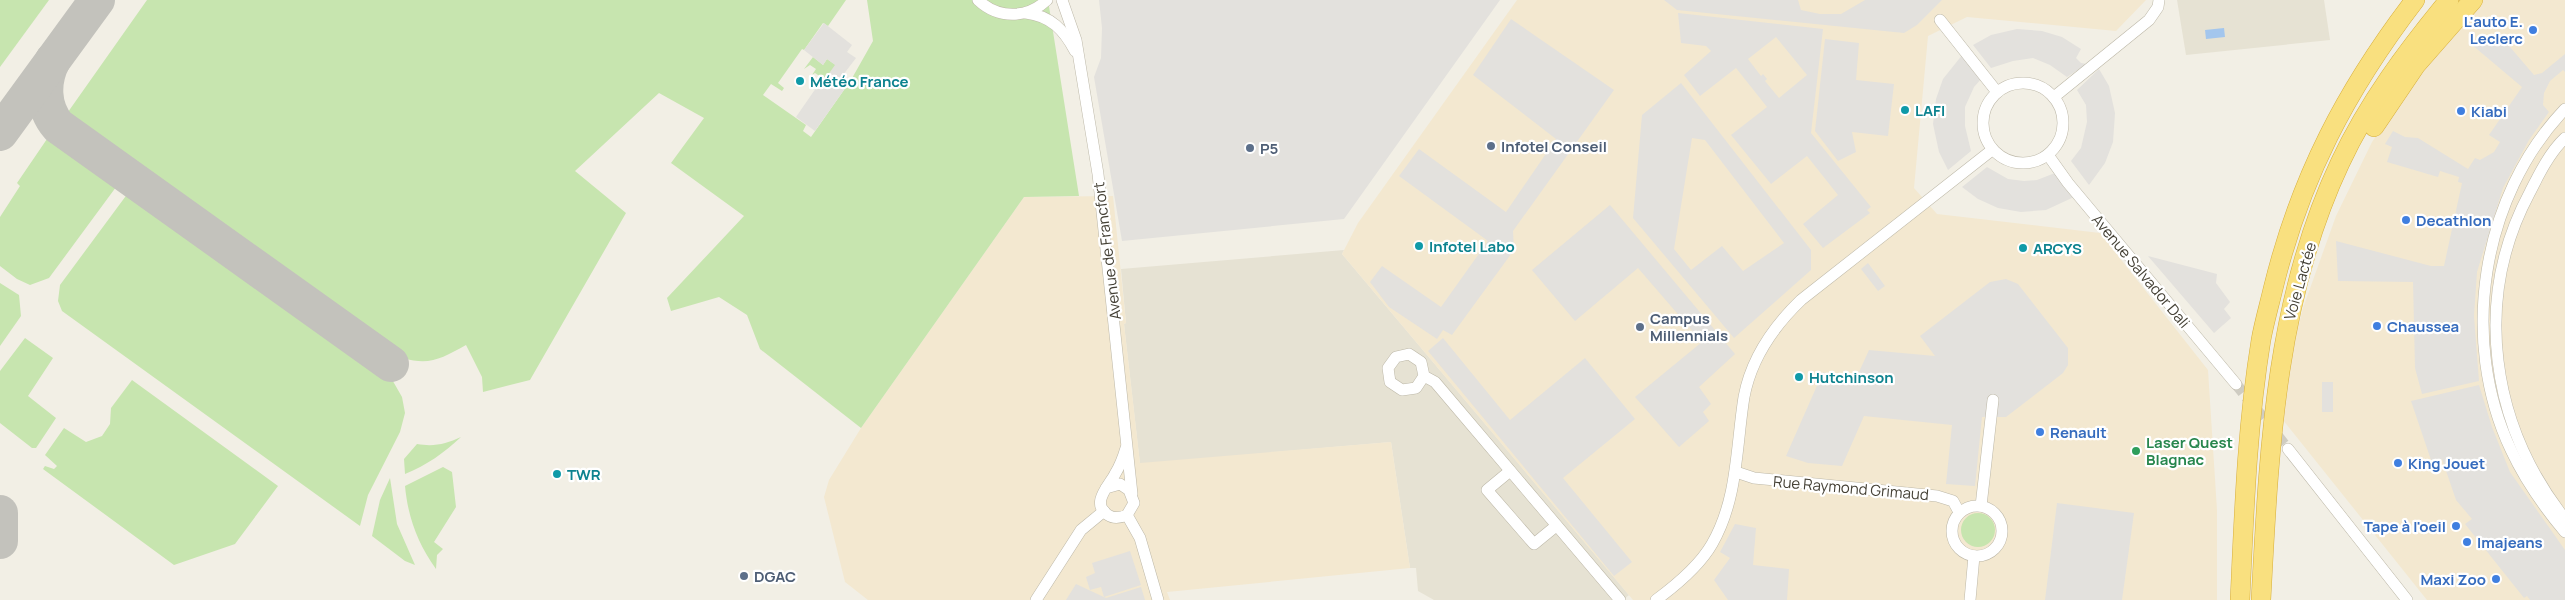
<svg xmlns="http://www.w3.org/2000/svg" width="2565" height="600" viewBox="0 0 2565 600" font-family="Manrope,sans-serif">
	<rect width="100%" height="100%" fill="#f2efe5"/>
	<g fill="#e6e2d3">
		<polygon points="2177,0 2324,0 2330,40 2186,55"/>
		<polygon points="1344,250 1342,254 1629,595 1623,600 1434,600 1418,591 1416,568 1410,568 1391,442 1140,464 1124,324 1126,323 1121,269"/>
	</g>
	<g fill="#f3e8d0">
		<polygon points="1517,0 2146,0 2116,31 1967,17 1928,36 1914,188 1937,214 2100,233 2208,370 2217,510 2217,600 1633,600 1342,254 1358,223"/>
		<polygon points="2458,0 2565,0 2565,600 2427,600 2283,420 2290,361 2303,308 2336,216 2372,142 2413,82 2463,23"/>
		<polygon points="1113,196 1126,323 1124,324 1140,463 1391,442 1410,568 1167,592 1170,600 868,600 845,582 824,497 829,480 861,428 1024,197"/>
	</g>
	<g fill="#c7e5af">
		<polygon points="0,0 49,0 0,67"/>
		<path d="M147 0H846L828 26 823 23 804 50 802 49 778 83 784 88 782 91 771 84 763 95 806 125 803 131 811 137 851 80 873 41 867 0H1048L1079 196 1024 197 861 428 760 349 747 315 719 297 671 311 667 298 744 216 671 163 704 118 659 93 575 171 626 213 530 380 483 392 482 377 466 345C442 358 430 366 403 358L77 128 68 112Z"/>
		<polygon points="813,57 823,65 827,59 836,65 825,80 815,73 812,75 816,69 810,65 804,69"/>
		<path d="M47 139C74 146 97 167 119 183L49 278 30 285 17 279 0 266V217L20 186 17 183Z"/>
		<polygon points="131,189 390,376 402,397 405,413 400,432 368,495 360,526 62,311 58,301 60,285"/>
		<polygon points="0,283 19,295 21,316 0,346"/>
		<polygon points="25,338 53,358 28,396 56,418 36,448 32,448 0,423 0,371"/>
		<polygon points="132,380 278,486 235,544 174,565 43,469 45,466 54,469 57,466 45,455 64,428 86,442 102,436 110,424 111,408"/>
		<path d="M461 437C444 453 427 465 405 474L404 459 417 444C434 447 446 444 461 437Z"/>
		<path d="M443 467 452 472 456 507 434 542 443 549 437 555 436 569C418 544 408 518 405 486Z"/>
		<polygon points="390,478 397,524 415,565 405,561 372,536 380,500"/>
		<circle cx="1978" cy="530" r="17"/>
	</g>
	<g fill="#e3e1dd" fill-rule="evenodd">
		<polygon points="1099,0 1500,0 1344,219 1122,241 1094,77 1101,58 1102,28"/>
		<polygon points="1664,0 1798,0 1801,10 1820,14 1841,14 1865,0 1942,0 1917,25 1904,33 1677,10"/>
		<path d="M1678 13 1823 29 1811 133 1871 207 1867 210 1870 213 1823 248 1803 224 1838 195 1807 156 1771 184 1731 135 1767 107 1736 68 1700 96 1684 75 1711 51 1706 46 1681 43ZM1776 37 1807 75 1779 98 1765 81 1767 79 1763 74 1761 76 1748 59Z"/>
		<polygon points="1511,19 1614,90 1513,231 1514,250 1452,335 1443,330 1437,339 1389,307 1370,282 1382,266 1441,307 1488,241 1399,176 1419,149 1506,212 1556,139 1473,75"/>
		<polygon points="824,23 852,45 847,52 856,58 843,75 851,80 815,131 796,117 823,78 825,79 835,65 827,59 823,65 804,50"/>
		<polygon points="2017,29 2042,31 2062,37 2081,49 2076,58 2081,63 2087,64 2067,77 2050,65 2033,58 2013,61 1991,68 1973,45 1991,35"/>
		<polygon points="1825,39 1859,43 1856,80 1894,84 1888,136 1852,132 1856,152 1838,161 1815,131"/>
		<polygon points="2504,40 2534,75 2542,73 2565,54 2565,72 2563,70 2550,81 2544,93 2543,105 2549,112 2529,140 2503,188 2477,272 2474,316 2479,381 2422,394 2415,368 2413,282 2338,281 2336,241 2431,266 2444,266 2462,183 2458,182 2459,177 2440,171 2438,177 2387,162 2392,147 2385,144 2393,131 2405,137 2418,138 2468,169 2475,158 2480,160 2494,152 2500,142 2489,135 2522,87 2471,44"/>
		<polygon points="1963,54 1982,78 1974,87 1965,107 1965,126 1971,151 1948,170 1939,152 1933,124 1936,99 1943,79"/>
		<polygon points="2099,69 2109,86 2115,113 2113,142 2105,163 2089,185 2071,161 2081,148 2087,122 2086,105 2077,90"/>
		<path d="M1681 83 1811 250V270L1734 338 1633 218 1642 115ZM1692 138 1705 140 1784 243 1743 271 1722 246 1691 270 1674 249Z"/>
		<polygon points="1987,167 2008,179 2024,181 2037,180 2055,173 2074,197 2046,210 2021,212 1998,208 1978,199 1962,187"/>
		<polygon points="1610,205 1735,354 1699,387 1711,404 1703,412 1709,421 1679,447 1635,397 1702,342 1638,268 1575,321 1532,270"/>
		<polygon points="2148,256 2217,274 2216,283 2230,302 2224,309 2231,318 2214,333"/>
		<polygon points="1868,263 1885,286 1878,291 1861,269"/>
		<polygon points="2006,279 2018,284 2068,348 2068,365 2063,373 2006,417 1982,417 1975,486 1946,484 1952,425 1864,416 1842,466 1808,463 1786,456 1823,372 1853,385 1869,350 1935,356 1920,336 1990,282"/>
		<polygon points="1443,338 1510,420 1585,358 1635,419 1563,478 1632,562 1614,576 1428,351"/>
		<rect x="2322" y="382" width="11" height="30"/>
		<polygon points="2479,385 2492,427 2510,472 2565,550 2565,600 2530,600 2527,596 2524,598 2465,524 2472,519 2456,500 2442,459 2432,463 2411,401"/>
		<polygon points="2057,503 2134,513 2122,600 2045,600"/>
		<polygon points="1735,524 1756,528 1753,565 1789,569 1787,600 1728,600 1714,580 1730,558 1720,552"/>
		<polygon points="1130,551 1141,585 1104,597 1101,587 1090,590 1086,577 1095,573 1092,563"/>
		<polygon points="1076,584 1106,598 1141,587 1145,600 1066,600"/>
	</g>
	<polygon fill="#a3c6ed" points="2224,28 2225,37 2206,39 2205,30"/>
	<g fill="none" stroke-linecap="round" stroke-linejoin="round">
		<g stroke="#c3c2bc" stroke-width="36">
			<path d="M53 60C42 81 42 107 58 126L391 364"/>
			<polyline points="0,133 97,0"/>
			<polyline points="0,513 0,541"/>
		</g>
		<polyline stroke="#cfccc2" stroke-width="11" stroke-dasharray="11 5.5" stroke-linecap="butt" points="2236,384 2288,449"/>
		<defs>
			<g id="minor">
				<path d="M978 0C998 19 1027 19 1047 0"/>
				<polyline points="1062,0 1076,40 1098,174 1132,494"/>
				<path d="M1026 13C1051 16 1064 30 1075 51"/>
				<polyline points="1940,20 1997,92"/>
				<circle cx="2023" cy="123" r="40"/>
				<polyline points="2054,97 2149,20 2158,7 2159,0"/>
				<path d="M2565 109C2481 197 2459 340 2511 450 2525 480 2544 507 2565 532"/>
				<path d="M2565 138C2550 152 2539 174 2530 192 2472 300 2491 425 2565 519"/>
				<polyline points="2048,155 2068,183 2236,384"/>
				<polyline points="1424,376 1416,388 1402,390 1390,382 1388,368 1396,357 1409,354 1421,362 1424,376 1435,382 1620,600"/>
				<polyline points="2288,449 2407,600"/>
				<polyline points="1510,471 1487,490 1534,544 1556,526"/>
				<polyline points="1736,472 1754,478 1937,496 1953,501 1959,512"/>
				<path d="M1106 488 1120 484 1129 490 1134 503 1127 515C1120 518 1114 519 1108 515 1090 503 1109 486 1115 474 1120 466 1123 458 1126 448"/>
				<polyline points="1981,506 1993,400"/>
				<circle cx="1977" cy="531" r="25"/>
				<polyline points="1127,515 1140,538 1158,600"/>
				<polyline points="1036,600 1081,530 1104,511"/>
				<path d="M1656 600C1675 586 1700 565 1712 544 1738 499 1736 447 1744 397 1751 359 1774 326 1801 300L1992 150"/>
				<polyline points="1970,600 1974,556"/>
			</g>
			<g id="trunk">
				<polyline points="2374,127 2416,65 2473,0"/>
				<path d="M2240 600C2244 513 2247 426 2261 340 2264 323 2269 306 2273 289 2300 178 2346 90 2415 0"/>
				<path d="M2261 600C2269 451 2275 301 2340 163 2368 103 2407 51 2449 0"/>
			</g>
		</defs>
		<use href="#minor" stroke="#bdb8a8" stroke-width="12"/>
		<use href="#trunk" stroke="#d7ae3a" stroke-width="20"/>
		<use href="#minor" stroke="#fff" stroke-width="11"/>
		<use href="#trunk" stroke="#f9e07f" stroke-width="19"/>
	</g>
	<g fill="#3f7fe0" stroke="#fff" stroke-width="2">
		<circle cx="2533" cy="30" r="5"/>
		<circle cx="2461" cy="111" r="5"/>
		<circle cx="2406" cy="220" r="5"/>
		<circle cx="2377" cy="326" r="5"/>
		<circle cx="2040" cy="432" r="5"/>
		<circle cx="2398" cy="463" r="5"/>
		<circle cx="2456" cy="526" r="5"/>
		<circle cx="2467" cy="542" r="5"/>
		<circle cx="2496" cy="579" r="5"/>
	</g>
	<g fill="#0f9aa8" stroke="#fff" stroke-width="2">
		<circle cx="800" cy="81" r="5"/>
		<circle cx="1905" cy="110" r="5"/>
		<circle cx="1419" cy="246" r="5"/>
		<circle cx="2023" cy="248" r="5"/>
		<circle cx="1799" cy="377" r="5"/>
		<circle cx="557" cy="474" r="5"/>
	</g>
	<g fill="#5c6f8a" stroke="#fff" stroke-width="2">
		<circle cx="1491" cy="146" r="5"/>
		<circle cx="1250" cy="148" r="5"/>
		<circle cx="1640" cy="327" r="5"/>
		<circle cx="744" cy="576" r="5"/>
	</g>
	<circle fill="#2e9e5b" stroke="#fff" stroke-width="2" cx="2136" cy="451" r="5"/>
	<g text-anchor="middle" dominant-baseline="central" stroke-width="4.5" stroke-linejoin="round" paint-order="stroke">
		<g font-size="15" font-weight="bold" fill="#366cbe" stroke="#fff" text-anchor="start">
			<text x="2523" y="21" text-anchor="end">L'auto E.<tspan x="2523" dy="17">Leclerc</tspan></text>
			<text x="2471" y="111">Kiabi</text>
			<text x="2416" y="220">Decathlon</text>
			<text x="2387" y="326">Chaussea</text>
			<text x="2050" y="432">Renault</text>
			<text x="2408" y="463">King Jouet</text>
			<text x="2446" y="526" text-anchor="end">Tape à l'oeil</text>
			<text x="2477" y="542">Imajeans</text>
			<text x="2486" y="579" text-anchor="end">Maxi Zoo</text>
		</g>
		<g font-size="15" font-weight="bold" fill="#0d838f" stroke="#fff" text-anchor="start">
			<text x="810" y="81">Météo France</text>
			<text x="1915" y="110">LAFI</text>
			<text x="1429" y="246">Infotel Labo</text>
			<text x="2033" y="248">ARCYS</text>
			<text x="1809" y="377">Hutchinson</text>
			<text x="567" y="474">TWR</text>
		</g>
		<g font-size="15" font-weight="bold" fill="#4e5e75" stroke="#fff" text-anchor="start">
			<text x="1501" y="146">Infotel Conseil</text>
			<text x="1260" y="148">P5</text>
			<text x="1650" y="318">Campus<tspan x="1650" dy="17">Millennials</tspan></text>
			<text x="754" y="576">DGAC</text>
		</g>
		<g font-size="15" fill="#444035" stroke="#fff">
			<text transform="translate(1107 251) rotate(-97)">Avenue de Francfort</text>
			<text transform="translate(2141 271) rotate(50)">Avenue Salvador Dali</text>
			<text transform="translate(2300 281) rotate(-74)">Voie Lactée</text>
			<text transform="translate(1851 488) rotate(5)">Rue Raymond Grimaud</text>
		</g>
		<g font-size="15" font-weight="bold" fill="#27864d" stroke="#fff" text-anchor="start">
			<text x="2146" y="442">Laser Quest<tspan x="2146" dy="17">Blagnac</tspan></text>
		</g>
	</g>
</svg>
